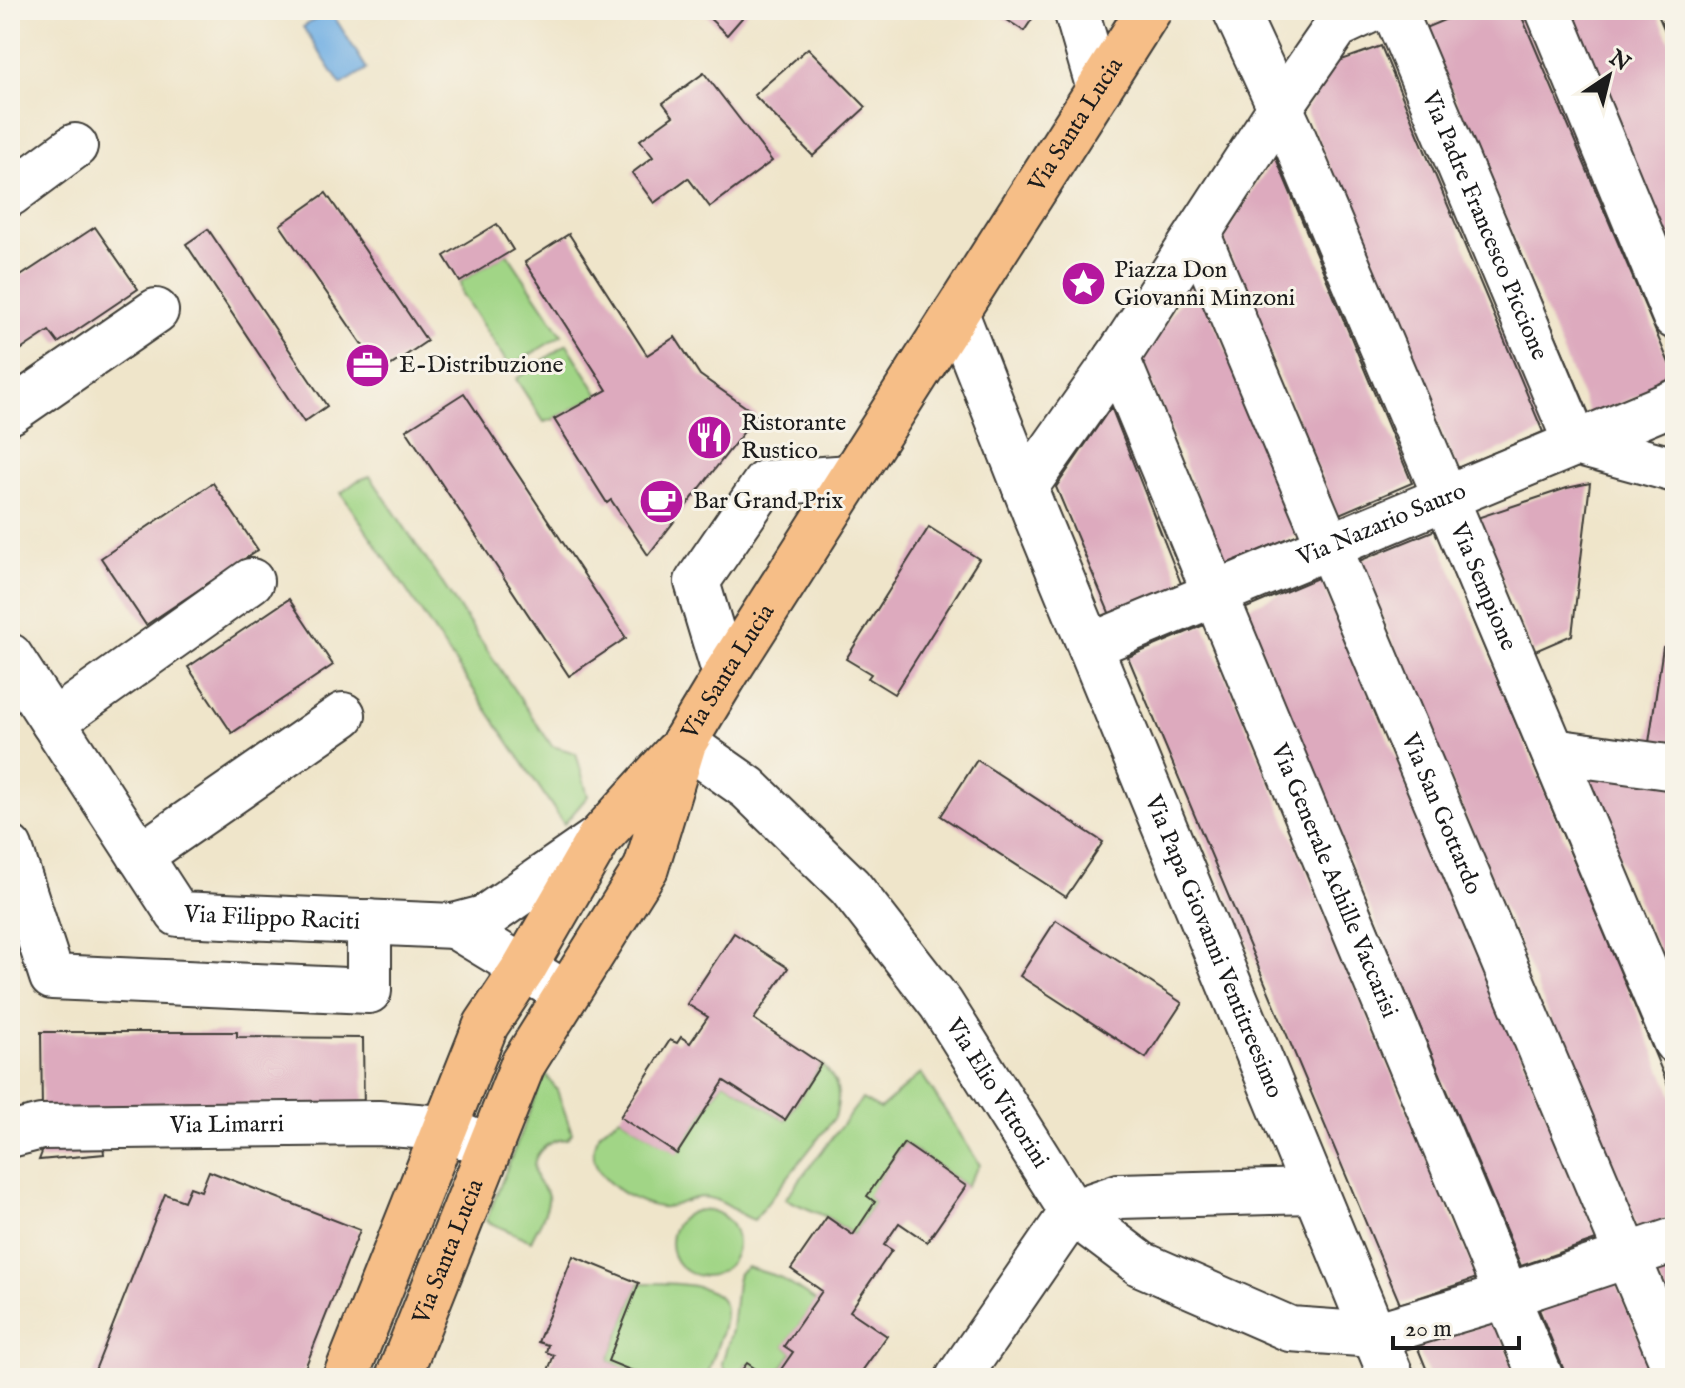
<svg xmlns="http://www.w3.org/2000/svg" width="1685" height="1388" viewBox="0 0 1685 1388" font-family="'IM FELL English',serif">
	<rect width="100%" height="100%" fill="#f7f3e8"/>
	<filter id="ink" filterUnits="userSpaceOnUse"><feTurbulence type="fractalNoise" baseFrequency=".0125" numOctaves="2"/><feDisplacementMap in="SourceGraphic" scale="16" xChannelSelector="R" yChannelSelector="G"/><feConvolveMatrix kernelMatrix="1 2 1 2 8 2 1 2 1" color-interpolation-filters="sRGB"/></filter>
	<filter id="wash" filterUnits="userSpaceOnUse"><feTurbulence type="fractalNoise" baseFrequency=".006" numOctaves="4" result="noise"/><feDisplacementMap in="SourceGraphic" scale="32" xChannelSelector="R" yChannelSelector="G"/><feGaussianBlur stdDeviation="1.8" result="paint"/><feColorMatrix in="noise" values="0 0 0 0 0 0 0 0 0 0 0 0 0 0 0 0 0 1.4 0 .05"/><feComposite in="paint" operator="in"/></filter>
	<g filter="url(#wash)">
		<rect width="100%" height="100%" fill="#efe5ca"/>
		<g fill="#a1d586" stroke="#5e7851" stroke-width="2">
			<polygon points="507,253 562,335 510,367 462,294 460,282"/>
			<polygon points="567,344 599,395 554,419 544,422 516,379"/>
			<polygon points="370,476 552,746 576,753 588,796 564,824 341,493 357,481"/>
			<path d="M821 1064C839 1080 841 1095 835 1117L754 1220C738 1215 726 1201 709 1198 689 1194 678 1209 661 1207 631 1204 574 1170 600 1133 605 1127 614 1122 620 1117L677 1153 724 1081 785 1120Z"/>
			<path d="M545 1073 557 1090 572 1133 567 1139C546 1140 527 1156 537 1180 541 1188 550 1191 548 1201 547 1214 536 1229 531 1241L486 1221Z"/>
			<polygon points="921,1073 980,1165 966,1186 904,1143 868,1196 875,1202 853,1235 827,1217 785,1199 862,1099 880,1109"/>
			<circle cx="704" cy="1243" r="33"/>
			<polygon points="747,1267 779,1277 816,1301 785,1346 793,1352 775,1378 769,1378 747,1363 736,1378 728,1378 722,1363 732,1330 737,1281 739,1273"/>
			<path d="M639 1283C660 1283 722 1280 725 1309 726 1328 714 1353 709 1371L704 1378H651L608 1361Z"/>
		</g>
		<polygon fill="#70aee3" stroke="#466580" stroke-width="2" points="330,10 367,69 341,85 303,27"/>
		<g id="blocks">
			<g fill="#ddaabe">
				<polygon points="701,10 749,10 727,35"/>
				<polygon points="992,10 1038,10 1024,31"/>
				<polygon points="1468,10 1519,10 1675,377 1675,380 1590,416 1425,28"/>
				<polygon points="1568,10 1656,10 1675,54 1675,264"/>
				<polygon points="1381,46 1543,432 1457,468 1306,110 1336,62"/>
				<polygon points="808,48 866,107 813,156 754,95"/>
				<polygon points="704,73 772,161 710,207 688,178 654,203 632,173 653,157 640,140 673,116 663,103"/>
				<polygon points="1275,156 1412,483 1337,515 1223,237"/>
				<polygon points="326,193 427,341 381,372 280,225"/>
				<polygon points="497,224 513,250 460,282 444,256"/>
				<polygon points="95,227 138,289 58,343 49,331 10,357 10,283"/>
				<polygon points="208,229 327,406 304,422 186,244"/>
				<polygon points="569,234 647,355 675,337 700,375 757,415 648,555 611,500 607,503 554,419 607,390 525,262"/>
				<polygon points="1196,277 1301,533 1226,564 1142,360"/>
				<polygon points="464,393 626,638 569,676 406,430"/>
				<polygon points="1111,407 1182,586 1110,615 1056,487"/>
				<polygon points="213,483 258,550 146,625 101,558"/>
				<polygon points="1590,483 1572,635 1533,652 1477,518 1567,488"/>
				<polygon points="929,527 979,559 894,694 868,678 871,674 846,659"/>
				<polygon points="1435,530 1675,1102 1675,1216 1638,1229 1359,561"/>
				<polygon points="1320,577 1599,1239 1521,1266 1244,609"/>
				<polygon points="289,599 333,665 232,733 188,667"/>
				<polygon points="1204,625 1477,1278 1400,1304 1128,657"/>
				<polygon points="1663,647 1675,649 1675,760 1647,756"/>
				<polygon points="977,760 1103,842 1066,897 941,816"/>
				<polygon points="1580,763 1675,777 1675,989"/>
				<polygon points="1056,920 1182,1003 1146,1058 1020,976"/>
				<polygon points="734,933 788,968 754,1019 821,1064 785,1120 724,1081 677,1154 620,1117 670,1040 677,1043 681,1037 690,1043 708,1017 687,1004"/>
				<polygon points="41,1032 237,1032 237,1037 363,1038 364,1112 42,1112"/>
				<polygon points="102,1136 104,1154 39,1160 46,1142"/>
				<polygon points="904,1143 966,1186 927,1242 899,1223 884,1245 892,1250 850,1311 887,1336 857,1378 829,1378 819,1371 814,1378 775,1378 793,1352 784,1346 822,1291 791,1269 827,1217 853,1235 875,1202 867,1196"/>
				<polygon points="209,1171 360,1230 301,1378 92,1378 165,1194 184,1201 190,1187 201,1191"/>
				<polygon points="573,1256 639,1283 608,1361 650,1378 545,1378 554,1355 546,1352 548,1345 538,1342"/>
				<polygon points="1675,1263 1675,1316 1655,1270"/>
				<polygon points="1616,1283 1656,1378 1567,1378 1538,1307"/>
				<polygon points="1495,1321 1518,1378 1430,1378 1417,1346"/>
				<polygon points="747,1363 769,1378 736,1378"/>
			</g>
		</g>
	</g>
	<g filter="url(#ink)">
		<use href="#blocks" fill-opacity="0" stroke="#3c3a36" stroke-width="2"/>
		<g fill="none" stroke-linecap="round" stroke-linejoin="round">
			<defs>
				<g id="minor">
					<polyline points="1076,10 1099,89"/>
					<path id="s1" d="M1235 10 1291 131 1675 1041"/>
					<path id="s2" d="M1394 10 1576 443 1675 470"/>
					<polyline points="1548,10 1675,317"/>
					<polyline points="10,194 75,146"/>
					<path id="s3" d="M1198 235 1675 1369"/>
					<path id="s4" d="M956 313 1036 516 1392 1378"/>
					<path id="s5" d="M1117 358 1541 1378"/>
					<polyline points="10,412 156,311"/>
					<polyline points="1025,488 1117,358 1280,108 1337,26 1371,10"/>
					<path id="s6" d="M1090 646 1675 402"/>
					<path id="s7" d="M10 656 178 914 454 926 484 918 599 838"/>
					<polyline points="725,675 697,582 765,483 851,477"/>
					<polyline points="53,722 251,581"/>
					<path id="s8" d="M684 743 748 788 850 887 941 1004 1072 1212 1141 1264 1290 1329 1374 1335 1506 1296 1675 1240"/>
					<polyline points="1553,751 1675,768"/>
					<polyline points="10,848 52,977 369,991 369,922"/>
					<polyline points="140,856 343,715"/>
					<polyline points="454,926 565,993"/>
					<path id="s9" d="M10 1135 41 1127 378 1123 443 1128 488 1146"/>
					<polyline points="1072,1212 1119,1196 1314,1191"/>
					<polyline points="958,1378 1072,1212"/>
				</g>
				<g id="major">
					<polyline points="345,1378 486,1025 524,968 599,838 675,754"/>
					<path id="s10" d="M398 1378 523 1064 646 868 684 743 725 675 1149 10"/>
				</g>
			</defs>
			<use href="#minor" stroke="#3c3a36" stroke-width="48"/>
			<use href="#major" stroke="#3c3a36" stroke-width="48"/>
			<use href="#minor" stroke="#fff" stroke-width="44"/>
			<use href="#major" stroke="#f6be87" stroke-width="44"/>
		</g>
	</g>
	<defs>
		<symbol id="sight-disc" viewBox="-11 -11 22 22"><circle r="9.5" fill="#b5179e" stroke="#f7f3e8"/><path d="M0-6L1.8-2.2L6-1.7L2.9 1.2L3.7 5.4L0 3.3L-3.7 5.4L-2.9 1.2L-6-1.7L-1.8-2.2Z" fill="#fff"/></symbol>
		<symbol id="office-disc" viewBox="-11 -11 22 22"><circle r="9.5" fill="#b5179e" stroke="#f7f3e8"/><path d="M-6-3h4V-5.5h4V-3h4V5H-6ZM-1-4.5V-3h2v-1.5ZM-6 0V1H6V0Z" fill="#fff"/></symbol>
		<symbol id="restaurant-disc" viewBox="-11 -11 22 22"><circle r="9.5" fill="#b5179e" stroke="#f7f3e8"/><path d="M-5-6h1v4h1v-4h1v4h1v-4h1v5L-1.5 .5V6h-2V.5L-5-1ZM5-6V6H3V1.5H1.5Q1.5-4 5-6Z" fill="#fff"/></symbol>
		<symbol id="cafe-disc" viewBox="-11 -11 22 22"><circle r="9.5" fill="#b5179e" stroke="#f7f3e8"/><path d="M-5.5-4.5H6V0H3Q3 3.5 0 3.5H-2.5Q-5.5 3.5-5.5 0ZM3-3.2v2h1.7v-2ZM-6 4.5H4V6H-6Z" fill="#fff"/></symbol>
	</defs>
	<g fill-rule="evenodd">
		<use href="#sight-disc" x="1058" y="258" width="51" height="51"/>
		<use href="#office-disc" x="342" y="340" width="51" height="51"/>
		<use href="#restaurant-disc" x="684" y="412" width="51" height="51"/>
		<use href="#cafe-disc" x="636" y="476" width="51" height="51"/>
	</g>
	<g text-anchor="middle" dominant-baseline="central" stroke-width="6" stroke-linejoin="round" paint-order="stroke">
		<g font-size="24" fill="#1c1c1c" stroke="#f7f3e8">
			<text stroke="none"><textPath href="#s10" startOffset="1432">Via Santa Lucia</textPath></text>
			<text stroke="none"><textPath href="#s2" startOffset="234">Via Padre Francesco Piccione</textPath></text>
			<text stroke="none"><textPath href="#s6" startOffset="316">Via Nazario Sauro</textPath></text>
			<text stroke="none"><textPath href="#s1" startOffset="628">Via Sempione</textPath></text>
			<text stroke="none"><textPath href="#s10" startOffset="784">Via Santa Lucia</textPath></text>
			<text stroke="none"><textPath href="#s3" startOffset="628">Via San Gottardo</textPath></text>
			<text stroke="none"><textPath href="#s5" startOffset="566">Via Generale Achille Vaccarisi</textPath></text>
			<text stroke="none"><textPath href="#s7" startOffset="402">Via Filippo Raciti</textPath></text>
			<text stroke="none"><textPath href="#s4" startOffset="684">Via Papa Giovanni Ventitreesimo</textPath></text>
			<text stroke="none"><textPath href="#s8" startOffset="474">Via Elio Vittorini</textPath></text>
			<text stroke="none"><textPath href="#s9" startOffset="218">Via Limarri</textPath></text>
			<text stroke="none"><textPath href="#s10" startOffset="136">Via Santa Lucia</textPath></text>
		</g>
		<g font-size="24" fill="#1c1c1c" stroke="#f7f3e8" text-anchor="start">
			<text x="1114" y="270">Piazza Don<tspan x="1114" dy="28">Giovanni Minzoni</tspan></text>
			<text x="399" y="365">E-Distribuzione</text>
			<text x="741" y="423">Ristorante<tspan x="741" dy="28">Rustico</tspan></text>
			<text x="693" y="501">Bar Grand Prix</text>
		</g>
	</g>
	<rect width="1685" height="1388" fill="none" stroke="#f7f3e8" stroke-width="40"/>
	<g transform="translate(1609 76) rotate(35)" stroke="#f7f3e8" stroke-width="6" paint-order="stroke">
	<path d="M0-6L14 30L0 20L-14 30Z" fill="#1c1c1c"/>
	<text y="-12" font-size="22" font-weight="bold" text-anchor="middle" fill="#1c1c1c">N</text>
	</g>
	<path d="M1393 1336v12h126v-12" fill="none" stroke="#1c1c1c" stroke-width="4"/>
	<text x="1405" y="1336" font-size="24" fill="#1c1c1c" stroke="#f7f3e8" stroke-width="6" paint-order="stroke">20 m</text>
</svg>
